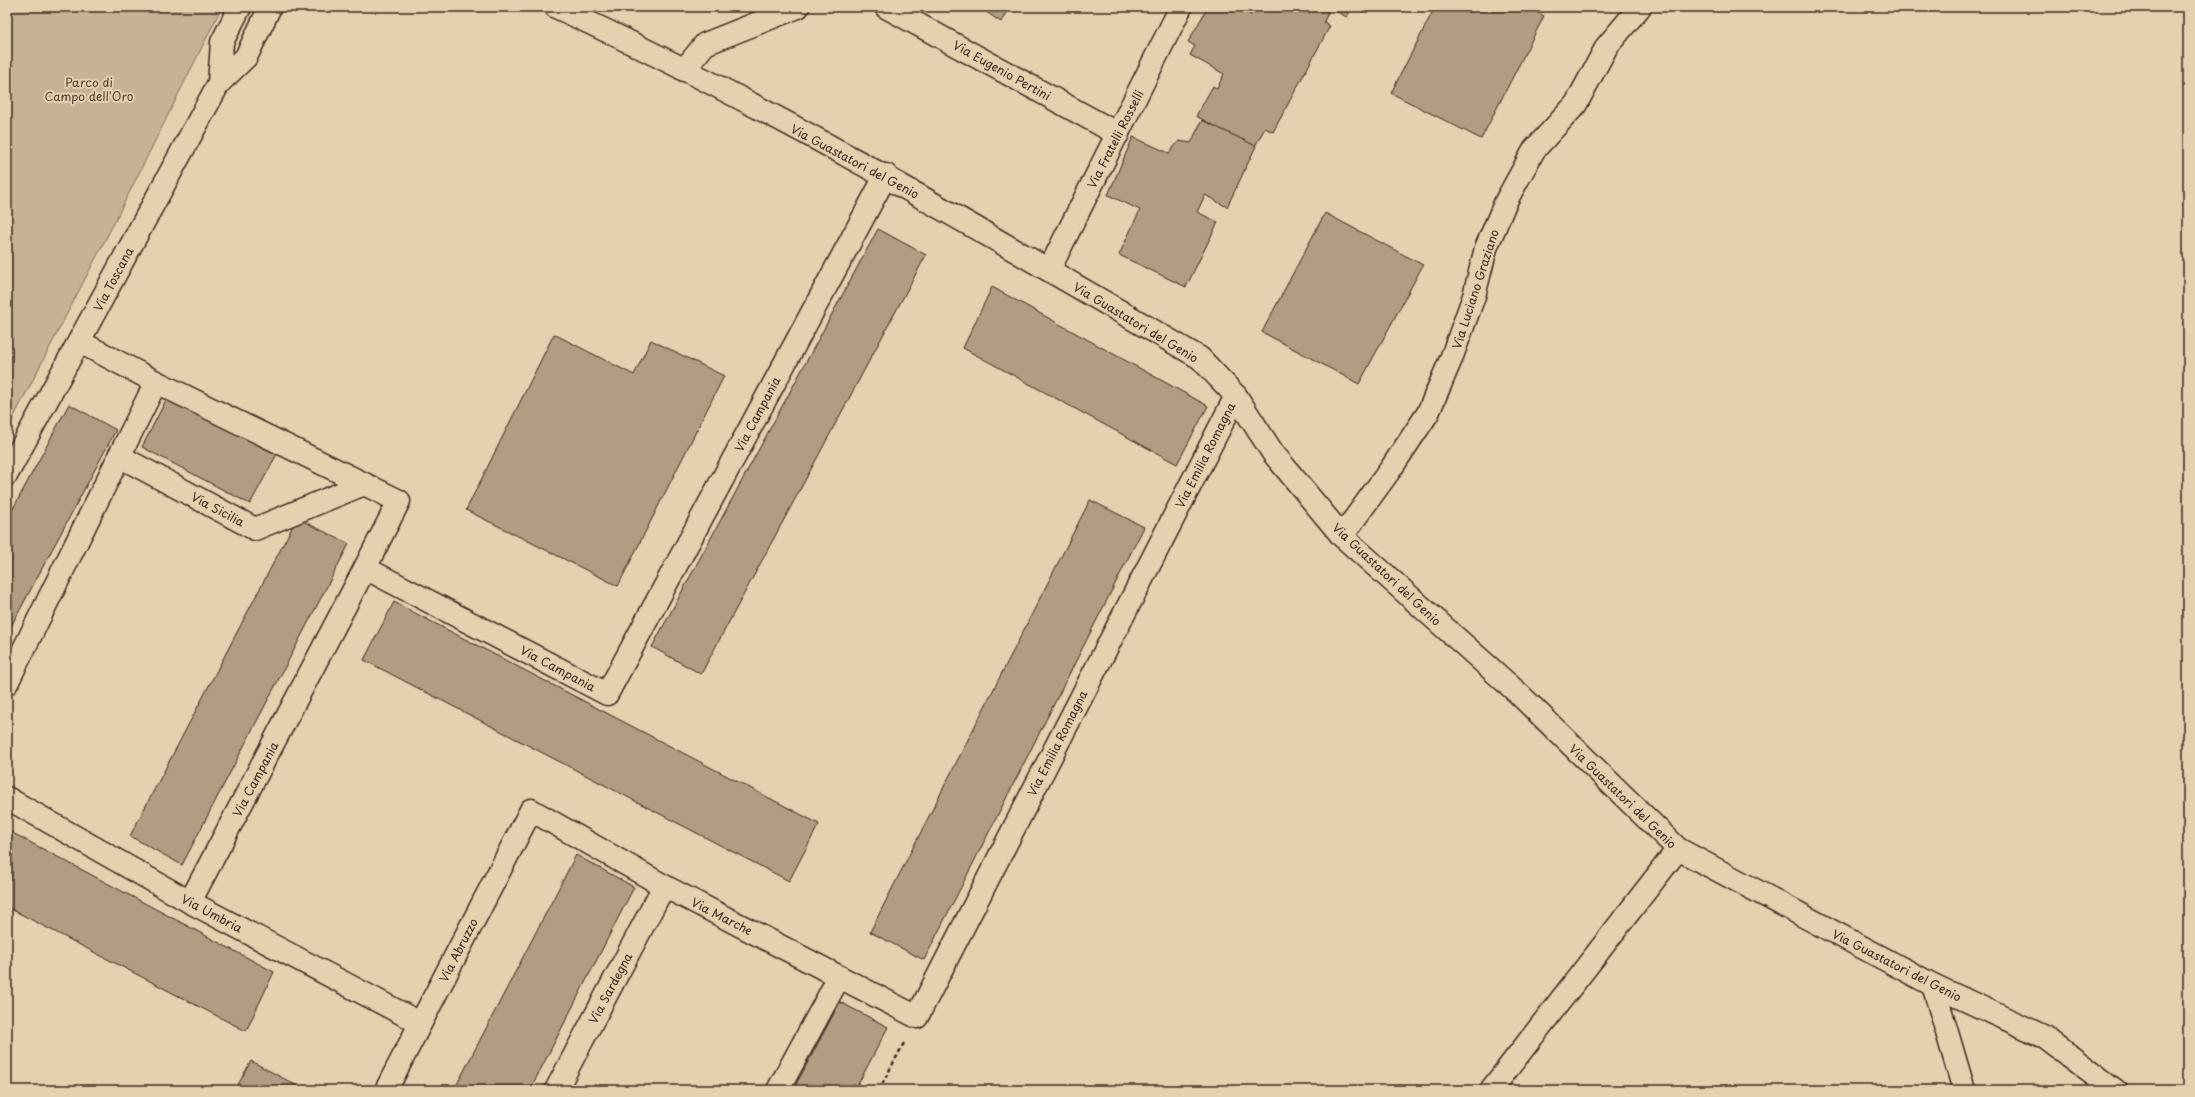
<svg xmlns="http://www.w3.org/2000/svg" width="2195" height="1097" viewBox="0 0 2195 1097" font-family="'Playpen Sans',sans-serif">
	<rect width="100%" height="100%" fill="#e5d0af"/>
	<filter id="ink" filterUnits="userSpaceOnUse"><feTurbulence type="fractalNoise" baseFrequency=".025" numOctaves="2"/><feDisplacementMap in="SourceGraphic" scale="8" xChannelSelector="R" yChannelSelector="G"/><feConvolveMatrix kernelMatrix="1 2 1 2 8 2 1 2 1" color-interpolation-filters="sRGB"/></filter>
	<g filter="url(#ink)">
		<polygon fill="#c6b295" stroke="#806e5a" points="7,7 222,7 117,217 7,430"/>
		<g fill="#b19d82" stroke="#3b2a1e">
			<polygon points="979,7 1009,7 1001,22"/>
			<polygon points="1208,7 1236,7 1251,15 1255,7 1319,7 1328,12 1324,22 1330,26 1273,132 1265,128 1254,148 1196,116 1213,86 1217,89 1224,74 1190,55 1195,46 1188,42"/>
			<polygon points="1327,7 1352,7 1347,17"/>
			<polygon points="1435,7 1527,7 1544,16 1481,139 1391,93"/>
			<polygon points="1202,120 1256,146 1227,207 1205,195 1197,212 1218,222 1186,287 1119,255 1140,210 1108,195 1133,137 1169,153 1179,141 1191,143"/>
			<polygon points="1325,213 1423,265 1359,384 1262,332"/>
			<polygon points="878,229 926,255 701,674 652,647"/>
			<polygon points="992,287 1208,406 1177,464 963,348"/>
			<polygon points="554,334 634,375 651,340 724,376 618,586 466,510"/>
			<polygon points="168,396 277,454 250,504 142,447"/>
			<polygon points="69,404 116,430 7,634 7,520"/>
			<polygon points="1090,500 1144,527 924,960 870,932"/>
			<polygon points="297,518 349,544 182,865 130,836"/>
			<polygon points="394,602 819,824 789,881 364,660"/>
			<polygon points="7,830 274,972 246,1031 7,907"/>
			<polygon points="576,855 634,887 530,1090 454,1090"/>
			<polygon points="840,1002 888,1027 855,1090 793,1090"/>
			<polygon points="251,1061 305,1090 235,1090"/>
		</g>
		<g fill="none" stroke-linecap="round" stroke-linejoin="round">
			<defs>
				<g id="minor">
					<path d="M556 7C778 110 989 235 1200 358L1236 396 1273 453 1342 536 1519 694 1678 849 1933 985 2045 1037 2115 1090"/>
					<polyline points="886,7 1118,134"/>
					<polyline points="684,70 705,44 798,7"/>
					<polyline points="219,83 222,42 240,7"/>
					<polyline points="1049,270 1181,7"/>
					<polyline points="80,342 156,382 399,501 365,568"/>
					<polyline points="119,456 255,529 364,484"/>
					<polyline points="7,474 219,83 246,57 270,7"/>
					<polyline points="1342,536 1390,470 1428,413 1451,359 1474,296 1486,248 1506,201 1534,150 1576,104 1607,46 1640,7"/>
					<polyline points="7,683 156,382"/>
					<polyline points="7,798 190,902 420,1023"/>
					<polyline points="190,902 365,568 607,694 886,175"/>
					<polyline points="1933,985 1964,1090"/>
					<polyline points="386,1090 531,810 664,886 917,1017 1236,396"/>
					<polyline points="556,1090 664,886"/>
					<polyline points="778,1090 839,977"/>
					<polyline points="1491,1090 1678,849"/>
				</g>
			</defs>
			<use href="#minor" stroke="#3b2a1e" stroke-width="25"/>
			<polyline stroke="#3b2a1e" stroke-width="2.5" stroke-dasharray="4 3" stroke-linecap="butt" points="879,1090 904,1043"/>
			<use href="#minor" stroke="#e5d0af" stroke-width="22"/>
		</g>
	</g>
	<g text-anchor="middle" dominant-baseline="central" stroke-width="4" stroke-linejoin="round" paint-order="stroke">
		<g font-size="12" fill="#3b2a1e" stroke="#e5d0af">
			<text transform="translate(1002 70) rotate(29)">Via Eugenio Pertini</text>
			<text transform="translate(1115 139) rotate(-63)">Via Fratelli Rosselli</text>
			<text transform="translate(855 161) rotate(28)">Via Guastatori del Genio</text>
			<text transform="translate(113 279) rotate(-62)">Via Toscana</text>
			<text transform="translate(1475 289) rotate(-72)">Via Luciano Graziano</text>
			<text transform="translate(1136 322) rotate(31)">Via Guastatori del Genio</text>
			<text transform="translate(757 414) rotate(-62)">Via Campania</text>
			<text transform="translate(1205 455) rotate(-63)">Via Emilia Romagna</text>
			<text transform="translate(218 509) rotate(28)">Via Sicilia</text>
			<text transform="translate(1387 574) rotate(43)">Via Guastatori del Genio</text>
			<text transform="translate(558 668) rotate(28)">Via Campania</text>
			<text transform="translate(1057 743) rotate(-63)">Via Emilia Romagna</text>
			<text transform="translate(255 779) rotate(-62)">Via Campania</text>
			<text transform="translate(1623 796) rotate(44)">Via Guastatori del Genio</text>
			<text transform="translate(212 913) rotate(28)">Via Umbria</text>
			<text transform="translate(722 916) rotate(27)">Via Marche</text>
			<text transform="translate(458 950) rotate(-63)">Via Abruzzo</text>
			<text transform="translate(1897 965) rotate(27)">Via Guastatori del Genio</text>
			<text transform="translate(610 988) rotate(-62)">Via Sardegna</text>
		</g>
		<g font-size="12" fill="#503e30" stroke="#e5d0af">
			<text x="89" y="82">Parco di<tspan x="89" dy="14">Campo dell'Oro</tspan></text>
		</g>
	</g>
	<rect width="2195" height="1097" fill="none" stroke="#e5d0af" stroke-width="24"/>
	<rect x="12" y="12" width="2171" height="1073" fill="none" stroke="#3b2a1e" stroke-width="1.5" filter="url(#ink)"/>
</svg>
